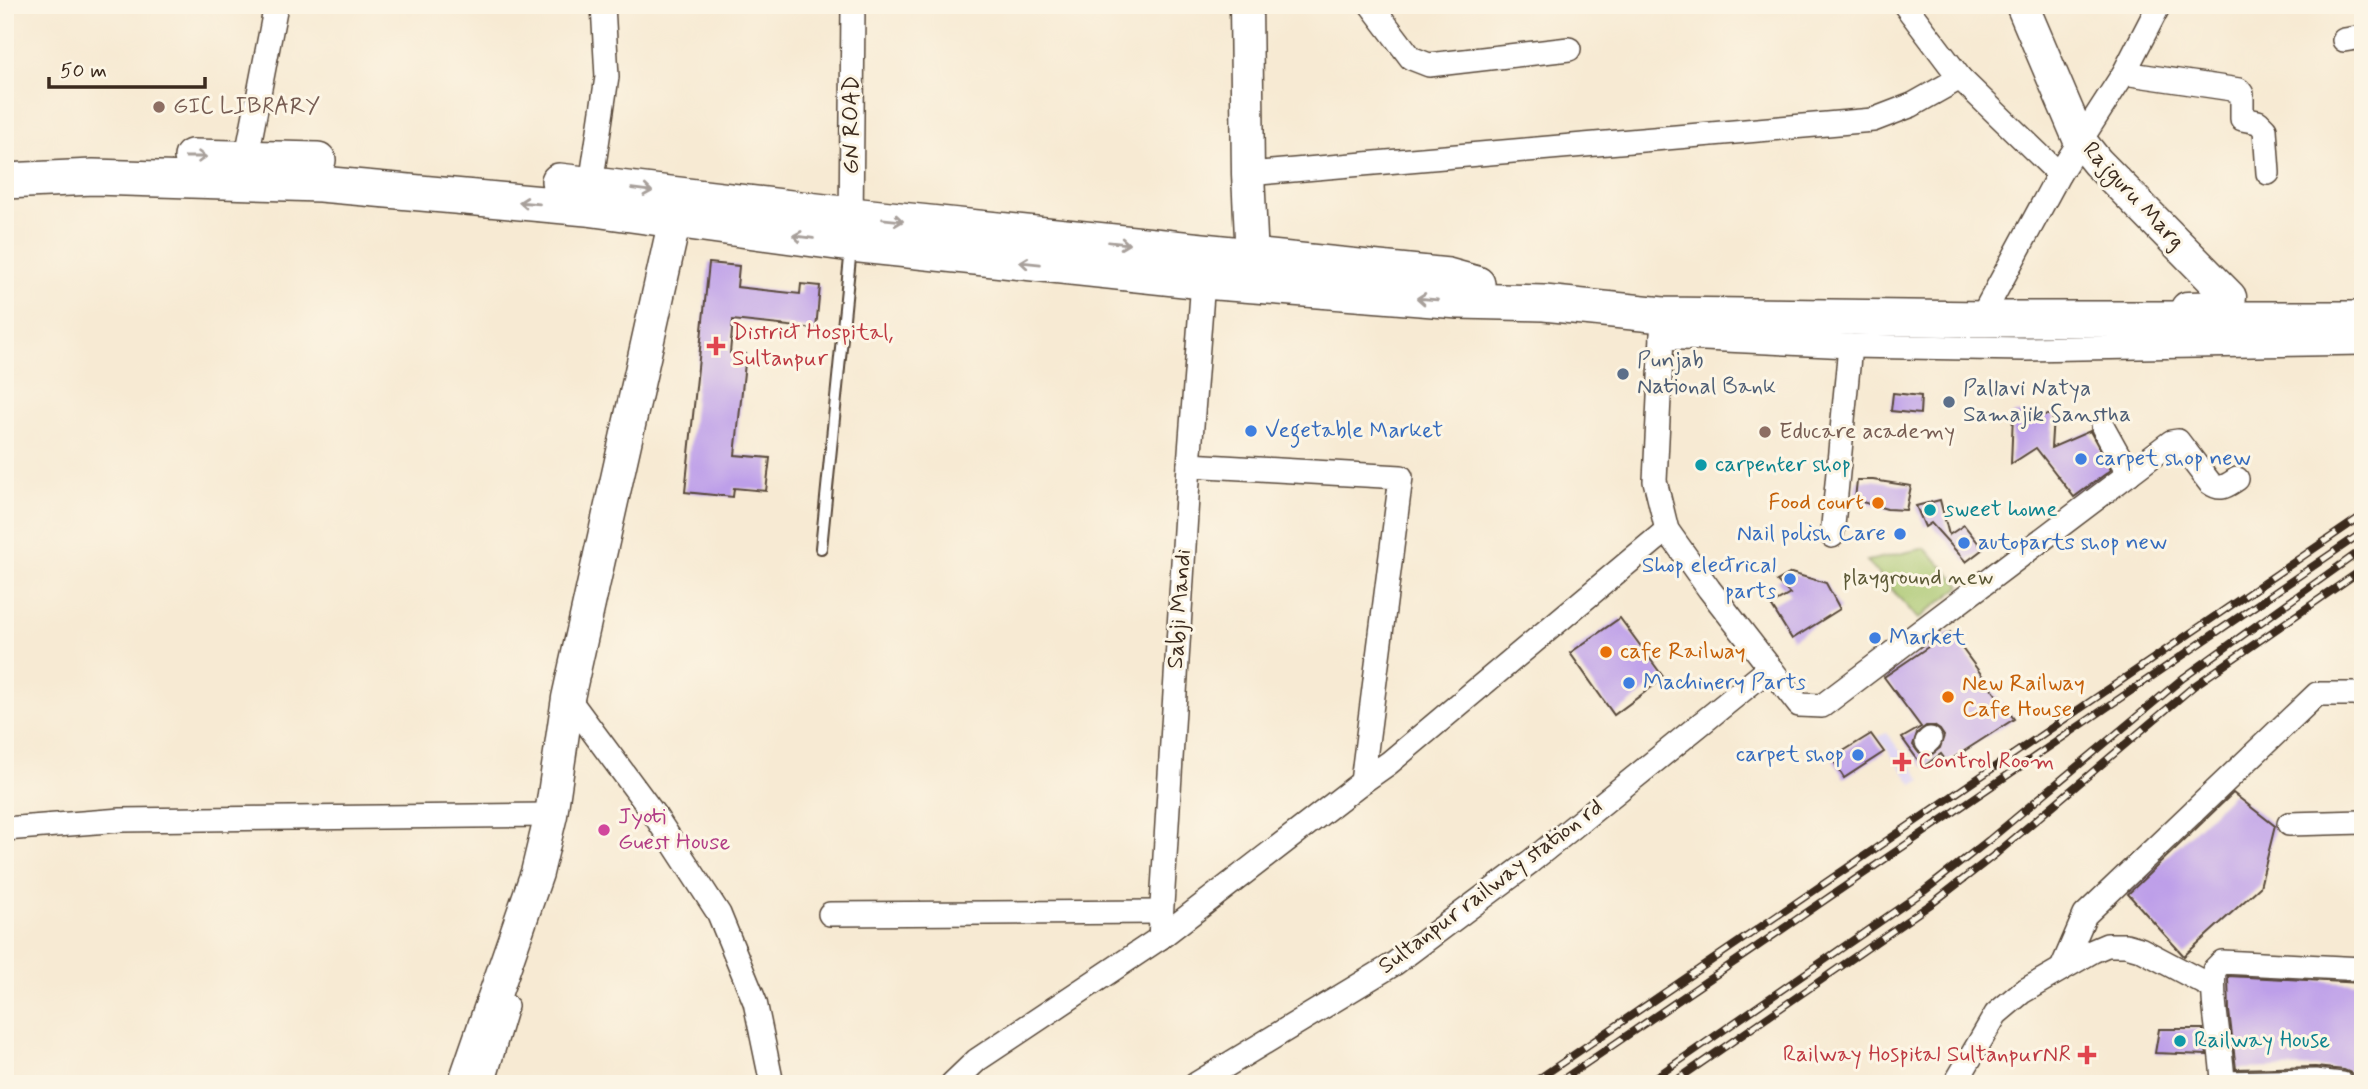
<svg xmlns="http://www.w3.org/2000/svg" width="2368" height="1089" viewBox="0 0 2368 1089" font-family="Mynerve,sans-serif">
	<rect width="100%" height="100%" fill="#fcf5e5"/>
	<filter id="ink" filterUnits="userSpaceOnUse"><feTurbulence type="fractalNoise" baseFrequency=".0143" numOctaves="2"/><feDisplacementMap in="SourceGraphic" scale="14" xChannelSelector="R" yChannelSelector="G"/><feConvolveMatrix kernelMatrix="1 2 1 2 8 2 1 2 1" color-interpolation-filters="sRGB"/></filter>
	<filter id="wash" filterUnits="userSpaceOnUse"><feTurbulence type="fractalNoise" baseFrequency=".00686" numOctaves="4" result="noise"/><feDisplacementMap in="SourceGraphic" scale="28" xChannelSelector="R" yChannelSelector="G"/><feGaussianBlur stdDeviation="1.57" result="paint"/><feColorMatrix in="noise" values="0 0 0 0 0 0 0 0 0 0 0 0 0 0 0 0 0 1.4 0 .05"/><feComposite in="paint" operator="in"/></filter>
	<g filter="url(#wash)">
		<rect width="100%" height="100%" fill="#f7ead3"/>
		<polygon fill="#ded5f5" points="1886,733 1895,744 1922,780 1913,785 1878,737"/>
		<polygon fill="#a8c66e" stroke="#727846" stroke-width="2" points="1925,548 1961,586 1918,619 1867,561"/>
		<g id="blocks">
			<g fill="#bd9fe9" fill-rule="evenodd">
				<polygon points="709,263 739,266 737,287 800,294 801,284 820,286 816,329 733,320 730,353 746,354 735,455 770,458 766,491 734,488 733,497 685,492"/>
				<polygon points="1893,393 1921,396 1920,414 1891,411"/>
				<polygon points="2013,414 2053,415 2051,448 2090,431 2111,470 2074,497 2036,448 2011,464"/>
				<polygon points="1857,480 1873,480 1911,486 1906,510 1887,509 1855,500"/>
				<polygon points="1940,500 1949,535 1964,525 1983,549 1966,562 1931,523 1925,527 1916,506"/>
				<polygon points="1791,573 1826,583 1840,609 1792,639 1771,605 1790,594 1777,581"/>
				<polygon points="1620,618 1664,678 1614,715 1570,653"/>
				<path d="M1950 632 2014 719 1947 762 1941 754 1923 767 1902 738 1921 727 1884 677ZM1926 726H1934L1940 730 1944 736 1940 748 1930 756 1918 752 1913 745 1917 733Z"/>
				<polygon points="1871,734 1884,752 1844,778 1832,758"/>
				<polygon points="2233,793 2275,826 2260,887 2184,956 2128,894"/>
				<polygon points="2228,976 2363,983 2363,1066 2356,1083 2351,1073 2344,1070 2315,1067 2236,1069 2229,1011"/>
				<polygon points="2159,1029 2203,1029 2207,1055 2155,1053"/>
			</g>
		</g>
	</g>
	<g filter="url(#ink)">
		<use href="#blocks" fill-opacity="0" stroke="#574739" stroke-width="2"/>
		<g fill="none" stroke-linecap="round" stroke-linejoin="round">
			<defs>
				<polyline id="lane" points="821,548 851,248"/>
				<g id="street">
					<polyline points="1371,5 1411,58 1429,65 1569,49"/>
					<polyline points="1905,5 1960,78 2059,174"/>
					<polyline points="2344,40 2363,37"/>
					<polyline points="2124,73 2239,90 2242,94 2242,119 2258,122 2265,129 2268,173"/>
					<polyline points="244,171 276,5"/>
					<polyline points="1248,174 1873,120 1912,105 1960,78"/>
					<polyline points="589,198 607,77 603,5"/>
					<polyline points="851,227 853,5"/>
					<polyline points="1986,309 2059,174 2124,73 2159,5"/>
					<path d="M1663 315 1655 481 1667 530 1709 589 1799 705 1822 706 2171 442 2178 441 2181 445 2210 483C2221 491 2226 486 2237 479"/>
					<polyline points="1662,337 1850,346 2024,349 2363,343"/>
					<polyline points="2103,427 2129,474"/>
					<polyline points="1189,465 1401,477 1362,782"/>
					<polyline points="1832,536 1850,346"/>
					<polyline points="568,698 656,817 719,914 755,1002 772,1084"/>
					<polyline points="1927,742 1930,739"/>
					<polyline points="2289,824 2363,822"/>
					<polyline points="5,829 121,820 551,815"/>
					<polyline points="830,914 1161,912"/>
					<polyline points="1160,938 1189,465 1203,281"/>
					<polyline points="2062,968 2085,915 2317,694 2363,694"/>
					<polyline points="2223,1083 2315,1081 2342,1084"/>
					<polyline points="483,1084 506,1006"/>
					<polyline points="952,1084 977,1060 1160,938 1362,782 1389,763 1667,530"/>
					<polyline points="1196,1084 1394,964 1530,862 1770,668"/>
					<polyline points="1955,1084 1996,1014 2022,992 2093,951 2107,945 2126,945 2140,949 2212,987"/>
					<path d="M2223 1084C2222 1046 2211 1008 2214 970L2222 962 2363 969"/>
				</g>
				<g id="secondary">
					<polyline points="1246,5 1248,174 1253,280"/>
					<path d="M2022 5 2080 141 2097 162 2230 297 2228 302C2214 308 2201 308 2187 308"/>
					<polyline points="464,1084 537,873 551,815 568,698 675,219"/>
				</g>
				<g id="primary">
					<polyline points="192,157 318,160"/>
					<polyline points="5,181 93,177 320,184 587,208 851,244 1203,281 1459,301 1544,303 1663,315 1986,319 2363,319"/>
					<polyline points="559,181 851,215 1448,276 1477,284"/>
				</g>
			</defs>
			<use href="#lane" stroke="#574739" stroke-width="14"/>
			<use href="#street" stroke="#574739" stroke-width="26"/>
			<use href="#secondary" stroke="#574739" stroke-width="35"/>
			<use href="#primary" stroke="#574739" stroke-width="38"/>
			<use href="#lane" stroke="#fff" stroke-width="10"/>
			<use href="#street" stroke="#fff" stroke-width="23"/>
			<use href="#secondary" stroke="#fff" stroke-width="32"/>
			<use href="#primary" stroke="#fff" stroke-width="35"/>
			<defs>
				<g id="rail">
					<polyline points="1531,1084 2363,515"/>
					<polyline points="1556,1084 2363,532"/>
					<polyline points="1646,1084 1924,891 1989,840 2183,678 2363,549"/>
					<polyline points="1671,1084 1934,902 1997,853 2194,686 2363,569"/>
				</g>
			</defs>
			<use href="#rail" stroke="#3b2a1e" stroke-width="8"/>
			<use href="#rail" stroke="#fcf5e5" stroke-width="5" stroke-dasharray="16" stroke-linecap="butt"/>
		</g>
		<defs><path id="oneway-shaft" d="M-6 0H5M1.5-3L5.5 0L1.5 3" fill="none" stroke-width="1.6" stroke-linecap="round" stroke-linejoin="round" transform="scale(1.75)"/></defs>
		<g stroke="#a79f9a">
			<use href="#oneway-shaft" transform="translate(196 157)"/>
			<use href="#oneway-shaft" transform="translate(642 190) rotate(7)"/>
			<use href="#oneway-shaft" transform="translate(529 203) rotate(-175)"/>
			<use href="#oneway-shaft" transform="translate(893 220) rotate(6)"/>
			<use href="#oneway-shaft" transform="translate(803 237) rotate(-172)"/>
			<use href="#oneway-shaft" transform="translate(1119 243) rotate(6)"/>
			<use href="#oneway-shaft" transform="translate(1030 263) rotate(-174)"/>
			<use href="#oneway-shaft" transform="translate(1427 299) rotate(-175)"/>
		</g>
	</g>
	<g fill="#8d6e63" stroke="#fcf5e5" stroke-width="2.5">
		<circle cx="159" cy="107" r="7"/>
		<circle cx="1765" cy="432" r="7"/>
	</g>
	<g fill="#e0444e" stroke="#fcf5e5" stroke-width="2.5">
		<path d="M712.5 335.5h7v7h7v7h-7v7h-7v-7h-7v-7h7z"/>
		<path d="M1898.5 751.5h7v7h7v7h-7v7h-7v-7h-7v-7h7z"/>
		<path d="M2083.5 1044.5h7v7h7v7h-7v7h-7v-7h-7v-7h7z"/>
	</g>
	<g fill="#5c6f8a" stroke="#fcf5e5" stroke-width="2.5">
		<circle cx="1623" cy="374" r="7"/>
		<circle cx="1949" cy="402" r="7"/>
	</g>
	<g fill="#3f7fe0" stroke="#fcf5e5" stroke-width="2.5">
		<circle cx="1251" cy="431" r="7"/>
		<circle cx="2081" cy="459" r="7"/>
		<circle cx="1900" cy="534" r="7"/>
		<circle cx="1964" cy="543" r="7"/>
		<circle cx="1790" cy="579" r="7"/>
		<circle cx="1875" cy="638" r="7"/>
		<circle cx="1629" cy="683" r="7"/>
		<circle cx="1858" cy="755" r="7"/>
	</g>
	<g fill="#0f9aa8" stroke="#fcf5e5" stroke-width="2.5">
		<circle cx="1701" cy="465" r="7"/>
		<circle cx="1930" cy="510" r="7"/>
		<circle cx="2180" cy="1041" r="7"/>
	</g>
	<g fill="#e8710a" stroke="#fcf5e5" stroke-width="2.5">
		<circle cx="1878" cy="503" r="7"/>
		<circle cx="1606" cy="652" r="7"/>
		<circle cx="1948" cy="697" r="7"/>
	</g>
	<circle fill="#d1479c" stroke="#fcf5e5" stroke-width="2.5" cx="604" cy="830" r="7"/>
	<g text-anchor="middle" dominant-baseline="central" stroke-width="6" stroke-linejoin="round" paint-order="stroke">
		<g font-size="23" fill="#785e54" stroke="#fcf5e5" text-anchor="start">
			<text x="173" y="107">GIC LIBRARY</text>
			<text x="1779" y="432">Educare academy</text>
		</g>
		<g font-size="23" fill="#3b2a1e" stroke="#fcf5e5">
			<text transform="translate(852 125) rotate(-90)">GN ROAD</text>
			<text transform="translate(2133 196) rotate(47)">Rajguru Marg</text>
			<text transform="translate(1180 609) rotate(-86)">Sabji Mandi</text>
			<text transform="translate(1491 887) rotate(-37)">Sultanpur railway station rd</text>
		</g>
		<g font-size="23" fill="#be3a42" stroke="#fcf5e5" text-anchor="start">
			<text x="732" y="333">District Hospital,<tspan x="732" dy="26">Sultanpur</tspan></text>
			<text x="1918" y="762">Control Room</text>
			<text x="2071" y="1055" text-anchor="end">Railway Hospital SultanpurNR</text>
		</g>
		<g font-size="23" fill="#4e5e75" stroke="#fcf5e5" text-anchor="start">
			<text x="1637" y="361">Punjab<tspan x="1637" dy="26">National Bank</tspan></text>
			<text x="1963" y="389">Pallavi Natya<tspan x="1963" dy="26">Samajik Sanstha</tspan></text>
		</g>
		<g font-size="23" fill="#366cbe" stroke="#fcf5e5" text-anchor="start">
			<text x="1265" y="431">Vegetable Market</text>
			<text x="2095" y="459">carpet shop new</text>
			<text x="1886" y="534" text-anchor="end">Nail polish Care</text>
			<text x="1978" y="543">autoparts shop new</text>
			<text x="1776" y="566" text-anchor="end">Shop electrical<tspan x="1776" dy="26">parts</tspan></text>
			<text x="1889" y="638">Market</text>
			<text x="1643" y="683">Machinery Parts</text>
			<text x="1844" y="755" text-anchor="end">carpet shop</text>
		</g>
		<g font-size="23" fill="#0d838f" stroke="#fcf5e5" text-anchor="start">
			<text x="1715" y="465">carpenter shop</text>
			<text x="1944" y="510">sweet home</text>
			<text x="2194" y="1041">Railway House</text>
		</g>
		<g font-size="23" fill="#c56008" stroke="#fcf5e5" text-anchor="start">
			<text x="1864" y="503" text-anchor="end">Food court</text>
			<text x="1620" y="652">cafe Railway</text>
			<text x="1962" y="684">New Railway<tspan x="1962" dy="26">Cafe House</tspan></text>
		</g>
		<g font-size="23" fill="#5c5936" stroke="#fcf5e5">
			<text x="1918" y="578">playground new</text>
		</g>
		<g font-size="23" fill="#b23c85" stroke="#fcf5e5" text-anchor="start">
			<text x="618" y="817">Jyoti<tspan x="618" dy="26">Guest House</tspan></text>
		</g>
	</g>
	<rect width="2368" height="1089" fill="none" stroke="#fcf5e5" stroke-width="28"/>
	<path d="M49 77v10h156v-10" fill="none" stroke="#3b2a1e" stroke-width="3.5"/>
	<text x="60" y="77" font-size="21" fill="#3b2a1e" stroke="#fcf5e5" stroke-width="5" paint-order="stroke">50 m</text>
</svg>
